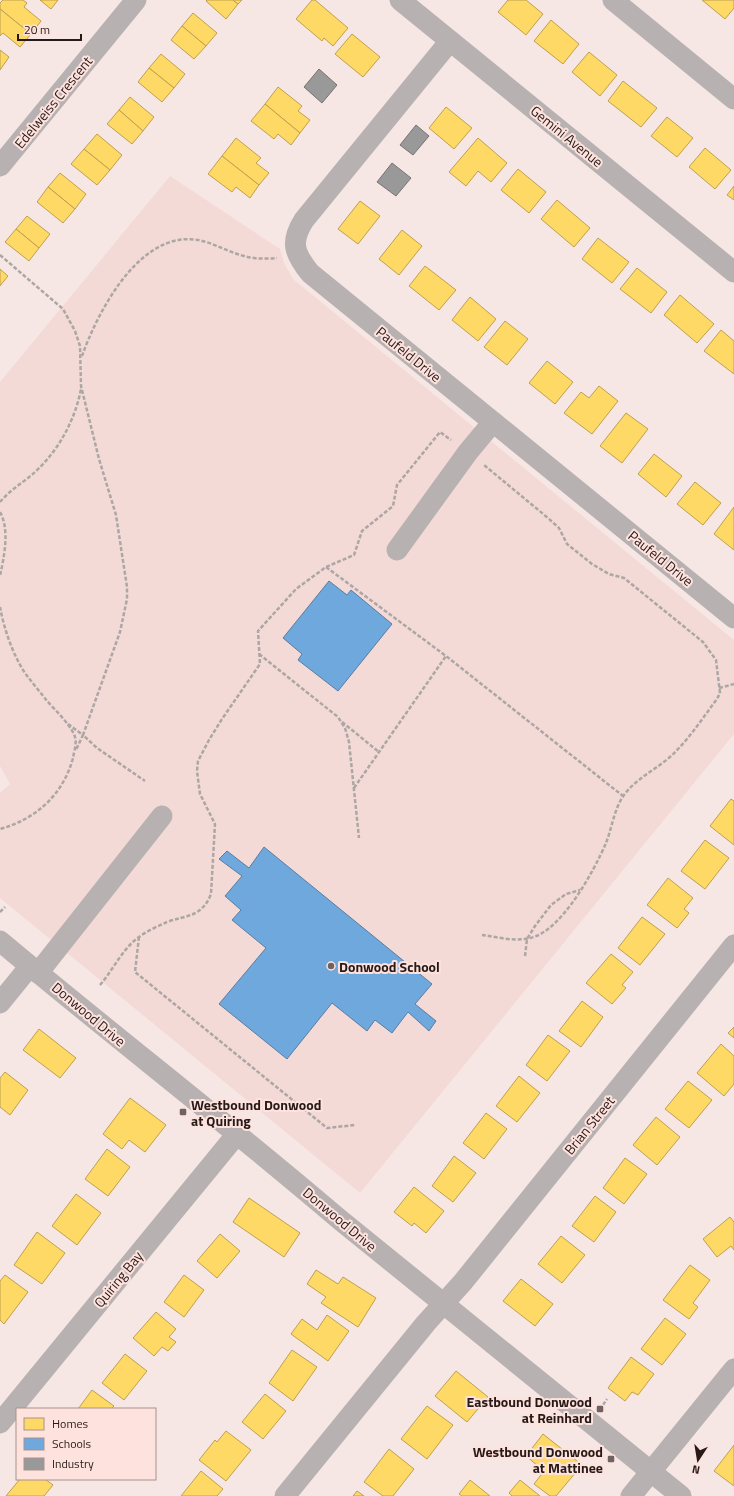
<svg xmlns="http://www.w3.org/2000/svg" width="734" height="1496" viewBox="0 0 734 1496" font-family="'Titillium Web',sans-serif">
	<rect width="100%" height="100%" fill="#f6e7e5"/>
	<polygon fill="#f4dad6" points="170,176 280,249 284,263 293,279 734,640 734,734 360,1193 0,898 0,793 10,784 0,766 0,382"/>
	<g fill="#ffd966" stroke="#bea04f">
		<polygon points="3,0 23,0 27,3 24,7 41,21 31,34 0,9 0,3"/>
		<polygon points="40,0 58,0 51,9"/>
		<polygon points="207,0 233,0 238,4 226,19 206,1"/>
		<polygon points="233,0 242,0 238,4"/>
		<polygon points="312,0 315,0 348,28 333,46 324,38 322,41 296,19"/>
		<polygon points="508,0 526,0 543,14 526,35 498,12"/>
		<polygon points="702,0 734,0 734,8 725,19"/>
		<polygon points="0,9 31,34 20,47 3,33 0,36"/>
		<polygon points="193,13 217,33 206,46 182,26"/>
		<polygon points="551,20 579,44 563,64 534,41"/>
		<polygon points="182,26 206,46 194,59 171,40"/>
		<polygon points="352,34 380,57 363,77 335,54"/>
		<polygon points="0,50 9,57 0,70"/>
		<polygon points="589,52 617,75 600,96 572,72"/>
		<polygon points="161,54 185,74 174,88 149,68"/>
		<polygon points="149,68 174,88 162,102 138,82"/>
		<polygon points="623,81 657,108 641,127 608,101"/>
		<polygon points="278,87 302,106 298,111 310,120 300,133 265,104"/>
		<polygon points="130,97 154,117 143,131 119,110"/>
		<polygon points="265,104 300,133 291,145 278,134 274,139 251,121"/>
		<polygon points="446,107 472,128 454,149 429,128"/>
		<polygon points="119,110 143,131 132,144 107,124"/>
		<polygon points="667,117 693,138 677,157 651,136"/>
		<polygon points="97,134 122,155 110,170 84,149"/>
		<polygon points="236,138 261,158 256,163 269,173 259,185 222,156"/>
		<polygon points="478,138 507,163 491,182 478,171 466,186 449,172"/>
		<polygon points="705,148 731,170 715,189 689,167"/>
		<polygon points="84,149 110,170 97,185 71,164"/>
		<polygon points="222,156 259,185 250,198 236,187 232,192 208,174"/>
		<polygon points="518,169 546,192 529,213 501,190"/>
		<polygon points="60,173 86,194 75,209 48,187"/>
		<polygon points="734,186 734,200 727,195"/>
		<polygon points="48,187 75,209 63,223 37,202"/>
		<polygon points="557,200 590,228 574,247 541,219"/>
		<polygon points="360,201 380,216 358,244 338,229"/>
		<polygon points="27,216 50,234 39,248 16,229"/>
		<polygon points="16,229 39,248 29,261 5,242"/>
		<polygon points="402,230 422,246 399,275 379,259"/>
		<polygon points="598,238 629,262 612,283 582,259"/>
		<polygon points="425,266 456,290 439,310 409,286"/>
		<polygon points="637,268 667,292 651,313 620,289"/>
		<polygon points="0,269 8,276 0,286"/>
		<polygon points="680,295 714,324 697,343 664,315"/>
		<polygon points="470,297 496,319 478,341 452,320"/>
		<polygon points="505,321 528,339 507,365 484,347"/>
		<polygon points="721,330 734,341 734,374 704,351"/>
		<polygon points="547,361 573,382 555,404 529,383"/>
		<polygon points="599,386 618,401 592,434 564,413 581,392 589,398"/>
		<polygon points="626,413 648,429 622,463 600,446"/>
		<polygon points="654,454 682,476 666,497 638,474"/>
		<polygon points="695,482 721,503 703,525 677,504"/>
		<polygon points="734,507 734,550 714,534"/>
		<polygon points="731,799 734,801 734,845 710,826"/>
		<polygon points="705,840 729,858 705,889 681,871"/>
		<polygon points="668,878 693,898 684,909 689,913 677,928 647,905"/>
		<polygon points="642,917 665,934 640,965 618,948"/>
		<polygon points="611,954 633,972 622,985 626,988 612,1004 586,983"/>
		<polygon points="582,1001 603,1017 581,1047 559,1031"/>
		<polygon points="734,1027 734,1038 728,1033"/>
		<polygon points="39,1029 76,1058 60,1078 23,1050"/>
		<polygon points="548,1035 570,1051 547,1081 526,1065"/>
		<polygon points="721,1044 734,1056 734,1084 724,1096 697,1073"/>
		<polygon points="5,1072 28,1090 10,1115 0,1107 0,1078"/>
		<polygon points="519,1076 540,1093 517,1122 496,1106"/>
		<polygon points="688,1081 712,1100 689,1128 665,1109"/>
		<polygon points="130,1098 166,1125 145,1152 129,1140 122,1149 103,1134"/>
		<polygon points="486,1113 507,1129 484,1159 463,1143"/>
		<polygon points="656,1117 680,1137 657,1165 633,1145"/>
		<polygon points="107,1149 130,1167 108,1196 85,1179"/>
		<polygon points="454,1156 476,1173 453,1202 432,1186"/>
		<polygon points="625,1158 647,1174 624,1204 603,1188"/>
		<polygon points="414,1187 444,1211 426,1233 414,1223 412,1226 394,1212"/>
		<polygon points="76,1194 101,1213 77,1245 52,1226"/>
		<polygon points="595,1196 616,1212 594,1242 572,1226"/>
		<polygon points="249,1198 300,1233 284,1257 233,1222"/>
		<polygon points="730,1217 734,1222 734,1250 731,1246 717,1257 703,1239"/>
		<polygon points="37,1232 65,1253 42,1284 14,1265"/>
		<polygon points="220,1234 240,1251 217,1278 197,1261"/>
		<polygon points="561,1236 585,1255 562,1283 538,1264"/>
		<polygon points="690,1265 710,1280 693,1303 698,1307 689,1319 663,1300"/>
		<polygon points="316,1270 338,1284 343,1277 376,1298 358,1327 321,1303 326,1297 307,1284"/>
		<polygon points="5,1275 28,1292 4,1324 0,1320 0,1281"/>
		<polygon points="184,1275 204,1290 184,1317 164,1302"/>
		<polygon points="521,1279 553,1304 535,1326 503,1301"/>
		<polygon points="156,1312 176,1329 169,1337 176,1342 168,1351 162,1347 154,1356 133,1338"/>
		<polygon points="327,1315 349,1331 328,1361 291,1334 302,1319 317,1330"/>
		<polygon points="665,1318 686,1334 662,1365 641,1349"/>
		<polygon points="292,1350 317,1367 293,1401 269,1383"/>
		<polygon points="125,1354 147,1371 124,1400 102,1383"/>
		<polygon points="631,1357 654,1374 638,1395 632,1392 625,1401 608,1388"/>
		<polygon points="456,1371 488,1397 467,1422 435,1396"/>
		<polygon points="92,1390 114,1406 111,1409 78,1409"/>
		<polygon points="265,1394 286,1411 263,1439 242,1422"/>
		<polygon points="427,1406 453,1425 427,1459 401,1439"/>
		<polygon points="226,1431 251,1450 226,1481 199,1460 215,1440 217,1442"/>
		<polygon points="543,1434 582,1465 556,1496 550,1496 534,1484 544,1471 526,1456"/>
		<polygon points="734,1445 734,1486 714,1471"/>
		<polygon points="389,1449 414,1469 393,1496 383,1496 364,1482"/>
		<polygon points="201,1471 223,1489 217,1496 181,1496"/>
		<polygon points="20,1479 45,1479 53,1485 44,1496 6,1496"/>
		<polygon points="470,1480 490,1496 462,1496 459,1494"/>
		<polygon points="520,1480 540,1496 512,1496 509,1493"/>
		<polygon points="357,1491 364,1496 353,1496"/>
	</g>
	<g fill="#6fa8dc" stroke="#597da1">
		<polygon points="329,581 347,595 351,590 392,624 338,691 298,660 302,654 283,638"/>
		<polygon points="264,847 432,984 415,1004 436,1021 429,1031 408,1012 392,1033 375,1020 367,1031 332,1003 287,1059 219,1004 266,948 232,920 241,910 225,896 242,876 219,859 227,851 249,868"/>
	</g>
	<g fill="#999" stroke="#767372">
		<polygon points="319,69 337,85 322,103 304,87"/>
		<polygon points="416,125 429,136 413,155 400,145"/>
		<polygon points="392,163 411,178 396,196 377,182"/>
	</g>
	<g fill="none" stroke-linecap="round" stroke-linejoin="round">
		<g stroke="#aca6a5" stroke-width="2.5" stroke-dasharray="4 2" stroke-linecap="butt">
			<polyline points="0,255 63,309 75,331 80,346 81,386 99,459 116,515 127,587 127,599 120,632 83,735 97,748 145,781"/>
			<path d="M82 356C98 311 140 230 198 240 214 243 228 252 244 256 255 259 266 259 277 258"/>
			<path d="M0 502C10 490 24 482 35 472 59 450 75 420 81 389"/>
			<path d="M0 512C10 530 4 557 0 576"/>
			<polyline points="326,567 446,656 623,796"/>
			<path d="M0 607C4 629 14 659 28 677 34 685 41 693 47 701 56 711 71 725 75 737 77 743 74 752 73 758 63 795 36 819 0 829"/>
			<polyline points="259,654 338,717 345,728 349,742 359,838"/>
			<polyline points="719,688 734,684"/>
			<polyline points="342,722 379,752"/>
			<polyline points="68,724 83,735 76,750"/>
			<polyline points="354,788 446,656"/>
			<polyline points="0,912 5,907"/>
			<path d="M482 935C497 937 515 942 530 938 561 932 594 871 606 843 612 828 614 809 624 795 638 776 662 767 677 750 692 735 704 716 717 699L720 693 716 660 703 642 624 578 609 574 592 564 567 544 559 528 548 518 484 465"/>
			<polyline points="139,937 135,972 327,1128 355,1125"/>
			<polyline points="525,956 527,939 535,926 551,905 566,894 580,890"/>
			<path d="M100 985C113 970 123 948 139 937 147 931 158 926 167 922 187 915 202 917 211 894L215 824 200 794 197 771 198 761 209 740 222 719 260 664 258 631 296 589 326 567 354 555 362 531 393 506 397 485 440 432 451 440"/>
			<polyline points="603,1405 607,1399"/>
		</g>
		<g stroke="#b7b1b1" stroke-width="21">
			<polyline points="400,0 734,272"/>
			<polyline points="613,0 734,99"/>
			<path d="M450 41 304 220C290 242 294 253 310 273L734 618"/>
			<polyline points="0,166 136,0"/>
			<polyline points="397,550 468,452 493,422"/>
			<path d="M0 941C112 1035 228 1124 339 1219L681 1496"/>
			<polyline points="38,973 162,816"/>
			<polyline points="0,1003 30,966"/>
			<polyline points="0,1423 237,1134"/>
			<polyline points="285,1496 426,1323 463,1282 734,945"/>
			<polyline points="631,1496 734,1369"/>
		</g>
	</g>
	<g fill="#6f6260" stroke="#fee2dd" stroke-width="1.5">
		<circle cx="331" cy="966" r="4"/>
		<rect x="179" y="1108" width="8" height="8" rx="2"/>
		<rect x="596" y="1405" width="8" height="8" rx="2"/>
		<rect x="607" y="1455" width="8" height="8" rx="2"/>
	</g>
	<g text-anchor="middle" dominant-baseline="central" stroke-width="4" stroke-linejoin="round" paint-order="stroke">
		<g font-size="14" fill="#261a18" stroke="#fee2dd">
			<text transform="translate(53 102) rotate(-51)">Edelweiss Crescent</text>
			<text transform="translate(567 136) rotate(39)">Gemini Avenue</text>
			<text transform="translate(409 354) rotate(39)">Paufeld Drive</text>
			<text transform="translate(661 558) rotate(39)">Paufeld Drive</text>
			<text transform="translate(89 1014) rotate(40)">Donwood Drive</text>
			<text transform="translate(589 1125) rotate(-51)">Brian Street</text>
			<text transform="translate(340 1219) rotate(40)">Donwood Drive</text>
			<text transform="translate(118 1279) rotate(-51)">Quiring Bay</text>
		</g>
		<g font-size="14" font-weight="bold" fill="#261a18" stroke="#fee2dd" text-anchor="start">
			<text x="339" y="966">Donwood School</text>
			<text x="191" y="1104">Westbound Donwood<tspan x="191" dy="16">at Quiring</tspan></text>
			<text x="592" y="1401" text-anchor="end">Eastbound Donwood<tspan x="592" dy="16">at Reinhard</tspan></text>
			<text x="603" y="1451" text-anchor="end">Westbound Donwood<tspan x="603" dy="16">at Mattinee</tspan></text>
		</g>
	</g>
	<rect x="16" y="1408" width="140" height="72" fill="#fee2dd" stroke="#a8928e"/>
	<rect x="24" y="1418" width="20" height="12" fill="#ffd966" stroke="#a8928e"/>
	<text x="52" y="1428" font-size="12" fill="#261a18">Homes</text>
	<rect x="24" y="1438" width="20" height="12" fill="#6fa8dc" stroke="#a8928e"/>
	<text x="52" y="1448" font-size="12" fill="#261a18">Schools</text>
	<rect x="24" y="1458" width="20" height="12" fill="#999999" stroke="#a8928e"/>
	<text x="52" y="1468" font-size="12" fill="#261a18">Industry</text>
	<g transform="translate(698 1460) rotate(192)" stroke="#fee2dd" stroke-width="3" paint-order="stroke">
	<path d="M0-3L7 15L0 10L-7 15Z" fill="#261a18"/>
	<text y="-6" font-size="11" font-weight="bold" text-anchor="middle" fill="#261a18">N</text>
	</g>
	<path d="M18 34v6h63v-6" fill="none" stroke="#261a18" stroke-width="2"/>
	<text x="24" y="34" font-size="12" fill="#261a18" stroke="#fee2dd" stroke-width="3" paint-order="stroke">20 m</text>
</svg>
